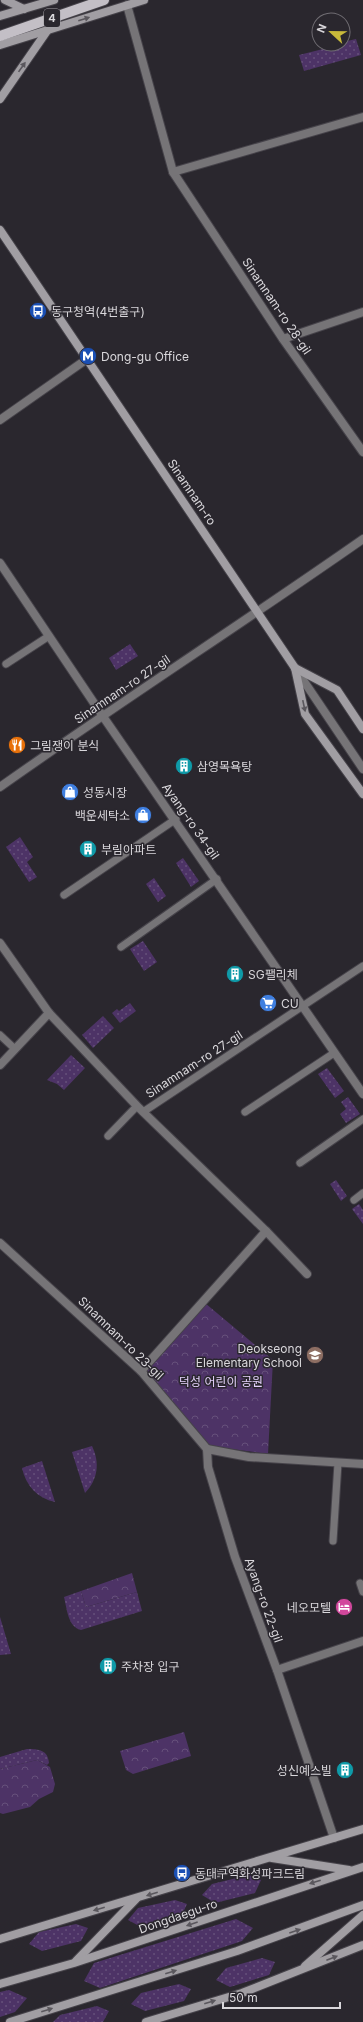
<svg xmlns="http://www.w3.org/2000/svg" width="363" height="2022" viewBox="0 0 363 2022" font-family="Inter,'Noto Sans KR',sans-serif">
	<defs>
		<pattern id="grass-dots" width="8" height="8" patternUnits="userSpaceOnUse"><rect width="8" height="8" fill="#4d3366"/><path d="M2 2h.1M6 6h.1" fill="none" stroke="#66507b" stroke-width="1.8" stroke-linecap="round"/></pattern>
		<pattern id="forest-crowns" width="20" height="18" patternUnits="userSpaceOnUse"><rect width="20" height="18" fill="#4d3366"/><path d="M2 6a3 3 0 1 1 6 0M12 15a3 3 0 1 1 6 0" fill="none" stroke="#66507b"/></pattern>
	</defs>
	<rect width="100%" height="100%" fill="#2a272e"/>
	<g fill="url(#grass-dots)">
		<polygon points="356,39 361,55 304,71 299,55 343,44 343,42"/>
		<polygon points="130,644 138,656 116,670 109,658"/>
		<polygon points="20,837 33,857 27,862 37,877 29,882 6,847"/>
		<polygon points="183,858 199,881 191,887 176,863"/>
		<polygon points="154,878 166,896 158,902 146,884"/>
		<polygon points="143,941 157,962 144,971 130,949"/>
		<polygon points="130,1003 136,1011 120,1023 112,1013 117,1009 119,1011"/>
		<polygon points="103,1016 114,1028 93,1048 82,1035"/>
		<polygon points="71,1055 85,1068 64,1090 57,1084 47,1080"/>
		<polygon points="327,1068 344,1091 335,1098 318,1074"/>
		<polygon points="348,1097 360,1114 346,1123 340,1114 346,1109 341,1102"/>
		<polygon points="336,1180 347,1196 341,1201 330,1184"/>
		<polygon points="359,1204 363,1210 363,1224 352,1209"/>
		<path d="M92 1446C100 1463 98 1479 85 1493L72 1452Z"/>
		<path d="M42 1461 55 1502C37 1498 26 1486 22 1468Z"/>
		<path d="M81 1591 86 1607 137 1592 142 1611 81 1630C68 1627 67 1609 64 1597Z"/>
		<polygon points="0,1617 11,1654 0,1655"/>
		<path d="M27 1749C39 1749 48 1750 49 1763L47 1765 37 1760 0 1769V1757Z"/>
		<polygon points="249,1875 261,1880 255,1893 215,1903 202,1895 212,1884"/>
		<polygon points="175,1900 187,1904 181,1917 141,1927 128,1920 138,1908"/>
		<polygon points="236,1919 253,1928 242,1941 100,1988 84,1981 94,1963"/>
		<polygon points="76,1924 88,1928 81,1941 42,1951 29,1944 39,1932"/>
		<polygon points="262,1958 275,1962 269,1975 230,1987 216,1980 226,1968"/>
		<polygon points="179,1984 191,1989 184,2001 145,2011 131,2004 141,1993"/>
		<polygon points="9,1990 27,1998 15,2012 0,2017 0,1992"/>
		<polygon points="97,2006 109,2011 103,2022 53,2022 60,2015"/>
	</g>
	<g fill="url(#forest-crowns)">
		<polygon points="205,1303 273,1360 268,1454 209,1446 146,1370"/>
		<polygon points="132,1573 137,1592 86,1607 81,1591"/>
		<polygon points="184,1732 191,1756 133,1774 126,1770 120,1751"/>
		<polygon points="37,1760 50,1767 55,1784 53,1792 39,1799 30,1807 3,1814 0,1813 0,1769"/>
	</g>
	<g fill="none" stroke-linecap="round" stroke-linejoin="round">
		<defs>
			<g id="service">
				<polyline points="6,664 49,636"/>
				<polyline points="64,895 176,819"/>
				<polyline points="121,947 217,879"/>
				<polyline points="0,1035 15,1049"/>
				<polyline points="143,1112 363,966"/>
				<polyline points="245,1112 334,1053"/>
				<polyline points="108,1136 137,1106"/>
				<polyline points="300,1163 363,1119"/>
				<polyline points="354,1200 363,1193"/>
				<polyline points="333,1541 338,1463"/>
				<polyline points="360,1583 363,1592"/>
			</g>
			<g id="minor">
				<polyline points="127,5 173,172 283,339 363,452"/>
				<polyline points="173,172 363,117"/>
				<polyline points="283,339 363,312"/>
				<polyline points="0,420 87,359"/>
				<polyline points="0,563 102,715 363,1094"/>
				<path d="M0 787C120 702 243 623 363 539"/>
				<polyline points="0,943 49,1013 137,1106 266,1231 307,1274"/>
				<polyline points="0,1065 49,1013"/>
				<polyline points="0,1243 141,1371 207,1449 249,1457 363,1464"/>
				<polyline points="141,1371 266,1231"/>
				<polyline points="207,1449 208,1467 235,1557 277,1670 334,1838"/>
				<polyline points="277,1670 363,1641"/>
			</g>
			<polyline id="tertiary" points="295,668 363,769"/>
			<g id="secondary">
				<polyline points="5,0 24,9"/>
				<polyline points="0,16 54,0"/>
				<polyline points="0,45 144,0"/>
				<polyline points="0,99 47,31"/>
				<polyline points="0,230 295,668 305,714 363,794"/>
				<polyline points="295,668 337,690 363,729"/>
				<polyline points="272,1858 349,1870"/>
				<polyline points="0,1939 363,1829"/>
				<polyline points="76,1961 136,1899"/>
				<polyline points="305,1966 363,1915"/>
				<polyline points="0,1984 74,1963 363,1867"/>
				<polyline points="10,2022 237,1951 363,1905"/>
				<polyline points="146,2022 242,1993 363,1945"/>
			</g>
			<polyline id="primary" points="0,36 104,0"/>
		</defs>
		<use href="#service" stroke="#46434a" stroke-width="9"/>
		<use href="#minor" stroke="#46434a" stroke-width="10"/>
		<use href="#tertiary" stroke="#46434a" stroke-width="10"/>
		<use href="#secondary" stroke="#46434a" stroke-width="10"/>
		<use href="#primary" stroke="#46434a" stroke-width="12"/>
		<use href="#service" stroke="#767477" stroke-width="7"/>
		<use href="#minor" stroke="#767477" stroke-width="8"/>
		<use href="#tertiary" stroke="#767477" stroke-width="8"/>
		<use href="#secondary" stroke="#a19ea3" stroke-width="8"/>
		<use href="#primary" stroke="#c3bfc6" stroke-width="10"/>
	</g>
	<defs><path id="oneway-solid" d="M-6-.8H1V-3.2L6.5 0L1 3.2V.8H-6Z"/></defs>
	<g fill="#5a575d">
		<use href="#oneway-solid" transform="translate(84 19) rotate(-18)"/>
		<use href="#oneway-solid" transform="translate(22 67) rotate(-55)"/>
		<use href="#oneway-solid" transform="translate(304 706) rotate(78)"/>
		<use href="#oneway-solid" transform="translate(315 1882) rotate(162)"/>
		<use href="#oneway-solid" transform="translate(152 1894) rotate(163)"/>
		<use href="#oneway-solid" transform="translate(99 1909) rotate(164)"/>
		<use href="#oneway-solid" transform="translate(192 1924) rotate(161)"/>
		<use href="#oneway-solid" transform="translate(295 1931) rotate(-19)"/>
		<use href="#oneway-solid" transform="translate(332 1958) rotate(-21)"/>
		<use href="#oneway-solid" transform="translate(171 1972) rotate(-17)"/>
		<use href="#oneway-solid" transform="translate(210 2002) rotate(-17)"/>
		<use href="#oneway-solid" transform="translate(47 2010) rotate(-17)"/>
	</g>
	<defs>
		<symbol id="bus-disc" viewBox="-11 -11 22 22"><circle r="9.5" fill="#1a4fb4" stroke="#2a272e"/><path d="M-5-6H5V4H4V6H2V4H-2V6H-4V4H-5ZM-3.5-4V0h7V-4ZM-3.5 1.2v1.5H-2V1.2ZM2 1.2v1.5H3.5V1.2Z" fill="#fff"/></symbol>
		<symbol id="metro-disc" viewBox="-11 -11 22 22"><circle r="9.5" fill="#1a4fb4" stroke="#2a272e"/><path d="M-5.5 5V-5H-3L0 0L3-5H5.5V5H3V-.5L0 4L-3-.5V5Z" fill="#fff"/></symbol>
		<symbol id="restaurant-disc" viewBox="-11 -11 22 22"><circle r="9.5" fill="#e8710a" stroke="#2a272e"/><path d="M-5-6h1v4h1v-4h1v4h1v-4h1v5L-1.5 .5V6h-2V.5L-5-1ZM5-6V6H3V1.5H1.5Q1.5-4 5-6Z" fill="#fff"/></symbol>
		<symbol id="building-disc" viewBox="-11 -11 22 22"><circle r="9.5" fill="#0f9aa8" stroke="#2a272e"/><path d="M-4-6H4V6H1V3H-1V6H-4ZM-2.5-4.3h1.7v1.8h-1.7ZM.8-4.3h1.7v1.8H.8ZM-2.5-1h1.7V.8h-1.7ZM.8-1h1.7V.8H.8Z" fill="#fff"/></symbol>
		<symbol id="shop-disc" viewBox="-11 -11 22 22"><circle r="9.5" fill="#3f7fe0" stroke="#2a272e"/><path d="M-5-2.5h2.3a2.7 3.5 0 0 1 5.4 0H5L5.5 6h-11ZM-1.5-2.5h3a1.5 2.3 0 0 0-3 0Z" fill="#fff"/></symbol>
		<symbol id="supermarket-disc" viewBox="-11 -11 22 22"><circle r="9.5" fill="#3f7fe0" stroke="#2a272e"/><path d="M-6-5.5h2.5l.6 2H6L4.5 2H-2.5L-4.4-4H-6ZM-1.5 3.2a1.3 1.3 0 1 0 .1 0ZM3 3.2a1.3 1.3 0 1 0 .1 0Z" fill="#fff"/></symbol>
		<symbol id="school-disc" viewBox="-11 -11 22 22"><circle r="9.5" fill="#8d6e63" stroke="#2a272e"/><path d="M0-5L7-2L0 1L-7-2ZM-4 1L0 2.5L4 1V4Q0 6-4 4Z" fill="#fff"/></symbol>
		<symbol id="hotel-disc" viewBox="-11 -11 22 22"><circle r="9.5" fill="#d1479c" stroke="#2a272e"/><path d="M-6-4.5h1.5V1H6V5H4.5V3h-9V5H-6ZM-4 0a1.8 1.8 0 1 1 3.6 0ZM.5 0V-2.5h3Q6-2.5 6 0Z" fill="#fff"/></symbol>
	</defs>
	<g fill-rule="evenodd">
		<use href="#bus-disc" x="28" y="301" width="20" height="20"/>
		<use href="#metro-disc" x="78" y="346" width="20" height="20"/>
		<use href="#restaurant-disc" x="7" y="735" width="20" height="20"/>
		<use href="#building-disc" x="174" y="756" width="20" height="20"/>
		<use href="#shop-disc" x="60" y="782" width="20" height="20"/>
		<use href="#shop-disc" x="133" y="805" width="20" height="20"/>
		<use href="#building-disc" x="78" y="839" width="20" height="20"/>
		<use href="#building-disc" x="225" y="964" width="20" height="20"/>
		<use href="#supermarket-disc" x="258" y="993" width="20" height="20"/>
		<use href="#school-disc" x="305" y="1345" width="20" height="20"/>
		<use href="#hotel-disc" x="334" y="1597" width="20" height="20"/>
		<use href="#building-disc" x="98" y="1656" width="20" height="20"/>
		<use href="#building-disc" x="335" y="1760" width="20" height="20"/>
		<use href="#bus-disc" x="172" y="1863" width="20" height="20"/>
	</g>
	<g text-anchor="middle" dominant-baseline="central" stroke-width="3" stroke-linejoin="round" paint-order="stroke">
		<rect fill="#2a272e" stroke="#a4a2a7" stroke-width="1" x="44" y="9" width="16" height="18" rx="3"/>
		<g font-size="11" font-weight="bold" fill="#d9d7db">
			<text x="52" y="18">4</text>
		</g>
		<g font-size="12" fill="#d9d7db" stroke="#2a272e">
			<text transform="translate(277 306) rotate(56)">Sinamnam-ro 28-gil</text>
			<text transform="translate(192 492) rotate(56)">Sinamnam-ro</text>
			<text transform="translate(122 689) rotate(-34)">Sinamnam-ro 27-gil</text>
			<text transform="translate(191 821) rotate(55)">Ayang-ro 34-gil</text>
			<text transform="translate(194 1064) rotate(-33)">Sinamnam-ro 27-gil</text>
			<text transform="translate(121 1338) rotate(44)">Sinamnam-ro 23-gil</text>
			<text transform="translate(264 1600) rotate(70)">Ayang-ro 22-gil</text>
			<text transform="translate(178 1916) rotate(-19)">Dongdaegu-ro</text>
		</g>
		<g font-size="12" fill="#d9d7db" stroke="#2a272e" text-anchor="start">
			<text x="51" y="311">동구청역(4번출구)</text>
			<text x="101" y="356">Dong-gu Office</text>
			<text x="30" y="745">그림쟁이 분식</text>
			<text x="197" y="766">삼영목욕탕</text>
			<text x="83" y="792">성동시장</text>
			<text x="130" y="815" text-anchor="end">백운세탁소</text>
			<text x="101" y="849">부림아파트</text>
			<text x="248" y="974">SG팰리체</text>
			<text x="281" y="1003">CU</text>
			<text x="302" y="1348" text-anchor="end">Deokseong<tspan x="302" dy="14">Elementary School</tspan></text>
			<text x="331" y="1607" text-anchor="end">네오모텔</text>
			<text x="121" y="1666">주차장 입구</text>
			<text x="332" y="1770" text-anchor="end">성신예스빌</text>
			<text x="195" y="1873">동대구역화성파크드림</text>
		</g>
		<g font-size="12" fill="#e3d0fa" stroke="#2a272e">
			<text x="221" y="1381">덕성 어린이 공원</text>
		</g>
	</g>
	<g transform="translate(331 32) rotate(292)"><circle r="19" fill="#2a272e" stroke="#706d73"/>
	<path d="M0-3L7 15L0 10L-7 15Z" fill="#c9ba3a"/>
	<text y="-6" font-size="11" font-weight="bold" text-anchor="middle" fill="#d9d7db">N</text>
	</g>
	<path d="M223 2002v6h117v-6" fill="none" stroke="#d9d7db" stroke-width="2"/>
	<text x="229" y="2002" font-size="12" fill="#d9d7db" stroke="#2a272e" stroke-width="3" paint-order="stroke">50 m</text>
</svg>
